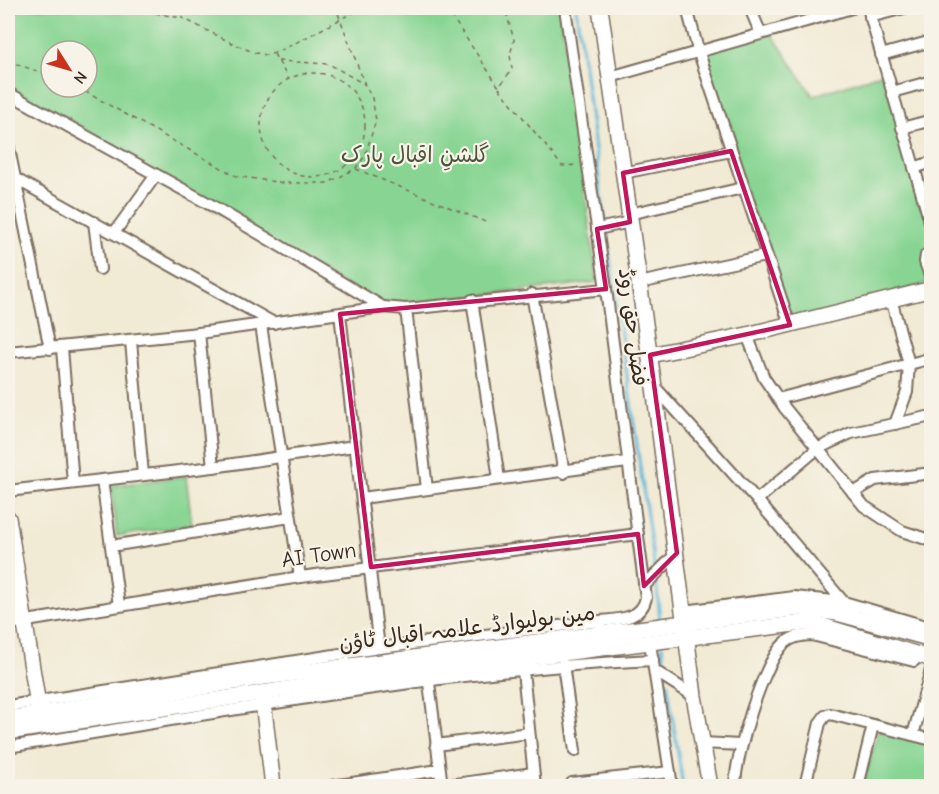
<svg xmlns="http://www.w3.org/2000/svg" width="939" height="794" viewBox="0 0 939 794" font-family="'Comic Neue','Playpen Sans Arabic',sans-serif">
	<rect width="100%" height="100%" fill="#f7f3e8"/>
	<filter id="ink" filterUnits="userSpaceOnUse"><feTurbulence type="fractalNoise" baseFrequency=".0167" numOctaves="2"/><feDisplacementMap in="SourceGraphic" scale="12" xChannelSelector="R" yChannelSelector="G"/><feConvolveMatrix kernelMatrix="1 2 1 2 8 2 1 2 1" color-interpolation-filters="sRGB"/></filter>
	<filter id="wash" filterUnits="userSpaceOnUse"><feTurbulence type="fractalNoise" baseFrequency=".008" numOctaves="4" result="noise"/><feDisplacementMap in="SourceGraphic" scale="24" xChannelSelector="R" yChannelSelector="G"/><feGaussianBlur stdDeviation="1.35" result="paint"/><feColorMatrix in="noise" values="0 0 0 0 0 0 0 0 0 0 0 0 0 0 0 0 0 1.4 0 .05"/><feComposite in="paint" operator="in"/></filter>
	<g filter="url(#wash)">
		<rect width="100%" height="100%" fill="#f1ead4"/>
		<g fill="#88d593" stroke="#628058" stroke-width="1.5" fill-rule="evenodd">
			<path d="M8 8H560L597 282 383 307 8 92ZM51 51H87V87H51Z"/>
			<polygon points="769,30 813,96 886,72 931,229 931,282 790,325 698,50"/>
			<polygon points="186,476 192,525 117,536 111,486"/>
			<polygon points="878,730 931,744 931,786 863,786"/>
		</g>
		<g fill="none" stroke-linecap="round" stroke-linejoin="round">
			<g stroke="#5bb7d9" stroke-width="3">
				<polyline points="576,8 605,223"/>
				<polyline points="606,230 655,571"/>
				<polyline points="656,577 660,621"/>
				<polyline points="662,646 666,675"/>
				<polyline points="667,682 683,786"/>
			</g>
		</g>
	</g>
	<g filter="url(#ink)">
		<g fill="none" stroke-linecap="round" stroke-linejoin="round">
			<defs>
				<g id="street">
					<path d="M565 8 606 289 646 598C641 620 619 619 600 621"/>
					<polyline points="687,8 698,50 790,325"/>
					<polyline points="750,8 760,32"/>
					<polyline points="868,8 932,229"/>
					<polyline points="870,17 904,8"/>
					<polyline points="881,55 932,41"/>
					<polyline points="610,77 852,8"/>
					<polyline points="892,92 932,81"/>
					<polyline points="8,93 211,205 383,307"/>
					<polyline points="902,128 932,120"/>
					<polyline points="8,144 50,349"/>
					<polyline points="914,168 932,162"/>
					<polyline points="623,173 731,151"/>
					<polyline points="16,179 274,323"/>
					<polyline points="629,214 743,188"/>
					<polyline points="94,222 100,269"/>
					<polyline points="597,229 631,222"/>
					<polyline points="114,233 156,175"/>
					<polyline points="932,251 926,255 925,262 932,282"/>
					<polyline points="639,283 765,256"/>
					<polyline points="532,294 564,473"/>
					<polyline points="891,299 909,364 907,392 895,424"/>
					<polyline points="472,300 499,479"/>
					<polyline points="406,309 427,489"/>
					<polyline points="340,314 379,648 600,621 601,627"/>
					<polyline points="261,325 300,577"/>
					<polyline points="199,333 213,467"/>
					<polyline points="747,335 764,378 784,407 864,506 902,531 932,541"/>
					<polyline points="131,341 143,475"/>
					<polyline points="62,348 73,483"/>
					<polyline points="8,352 199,333 383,307 406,309 606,289"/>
					<polyline points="655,387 757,500 858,619"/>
					<polyline points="778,399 932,358"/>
					<polyline points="102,480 119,605"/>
					<polyline points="8,491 213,467 354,446"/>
					<polyline points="853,493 875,480 932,473"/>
					<polyline points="362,498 627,462"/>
					<polyline points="757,500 817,449 851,433 932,416"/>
					<polyline points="111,546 290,517"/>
					<polyline points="644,586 677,553"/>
					<polyline points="684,611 794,597 844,602 932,628"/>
					<polyline points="8,624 300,577 638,534"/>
					<polyline points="650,643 672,786"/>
					<polyline points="563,664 575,751"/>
					<polyline points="523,671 535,786"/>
					<polyline points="655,671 694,696"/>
					<polyline points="428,675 442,786"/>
					<polyline points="8,706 379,648"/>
					<polyline points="913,735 932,666"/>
					<polyline points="703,743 740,745"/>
					<polyline points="436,745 529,733"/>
					<path d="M8 747C221 713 437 670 653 660"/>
					<polyline points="332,786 439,770"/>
					<polyline points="441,786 533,773"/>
					<polyline points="572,786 572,783 670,772"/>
					<path d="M735 786C735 757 763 661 785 643 793 636 802 635 812 635L914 661"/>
					<polyline points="805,786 820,723 825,716 830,714 932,740"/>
					<polyline points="858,786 873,725"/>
				</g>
				<g id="secondary">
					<polyline points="600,8 654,387 694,696 710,786"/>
					<polyline points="650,355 747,335 932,289"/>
					<polyline points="8,518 41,724"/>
					<polyline points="262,693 273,786"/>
					<polyline points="8,719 264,677 801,608 837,613 932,639"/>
					<polyline points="8,732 346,680 803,623 816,624 932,659"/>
				</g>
			</defs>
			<use href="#street" stroke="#7b6d5e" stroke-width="14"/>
			<use href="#secondary" stroke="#7b6d5e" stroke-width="18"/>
			<g stroke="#7b6d5e" stroke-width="1.5" stroke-dasharray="4.5 4.5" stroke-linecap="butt">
				<polyline points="129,8 181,18"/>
				<path d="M179 8 182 18C200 26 250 55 267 55 276 55 347 15 362 8"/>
				<polyline points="446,8 499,87 512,69 510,55 514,40 505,8"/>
				<polyline points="162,14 171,8"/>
				<polyline points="274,54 288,78"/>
				<polyline points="8,61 51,76"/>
				<polyline points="278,61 329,64 364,84"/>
				<circle cx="313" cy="125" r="52"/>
				<polyline points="77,87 236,176 283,183 328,183 355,169 365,156 376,120 372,98 365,85 336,8"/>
				<polyline points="499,88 562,166 577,165"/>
				<polyline points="356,169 488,223"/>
			</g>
			<use href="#street" stroke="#fff" stroke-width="10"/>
			<use href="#secondary" stroke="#fff" stroke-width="15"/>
		</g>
	</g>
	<path fill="none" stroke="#c2185b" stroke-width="4.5" stroke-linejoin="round" d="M731 151 790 325 650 355 677 553 644 586 638 534 371 567 340 314 606 289 597 229 630 222 623 173Z"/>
	<g text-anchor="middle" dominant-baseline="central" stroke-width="4.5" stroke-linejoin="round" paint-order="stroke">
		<g font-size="22" fill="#4e553b" stroke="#f7f3e8">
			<text x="415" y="155">گلشنِ اقبال پارک</text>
		</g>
		<g font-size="22" fill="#3b2a1e" stroke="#f7f3e8">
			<text transform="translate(633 327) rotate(83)">فضل حق روڈ</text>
			<text transform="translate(319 555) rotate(-8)">AI Town</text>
			<text transform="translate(467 628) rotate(-7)">مین بولیوارڈ علامہ اقبال ٹاؤن</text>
		</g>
	</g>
	<rect width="939" height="794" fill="none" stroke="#f7f3e8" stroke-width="30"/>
	<g transform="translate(69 69) rotate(127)"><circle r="28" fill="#f7f3e8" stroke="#aca397" stroke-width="1.5"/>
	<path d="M0-4.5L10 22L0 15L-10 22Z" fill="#c8321e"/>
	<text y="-9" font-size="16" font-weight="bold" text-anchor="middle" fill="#3b2a1e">N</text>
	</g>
</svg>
